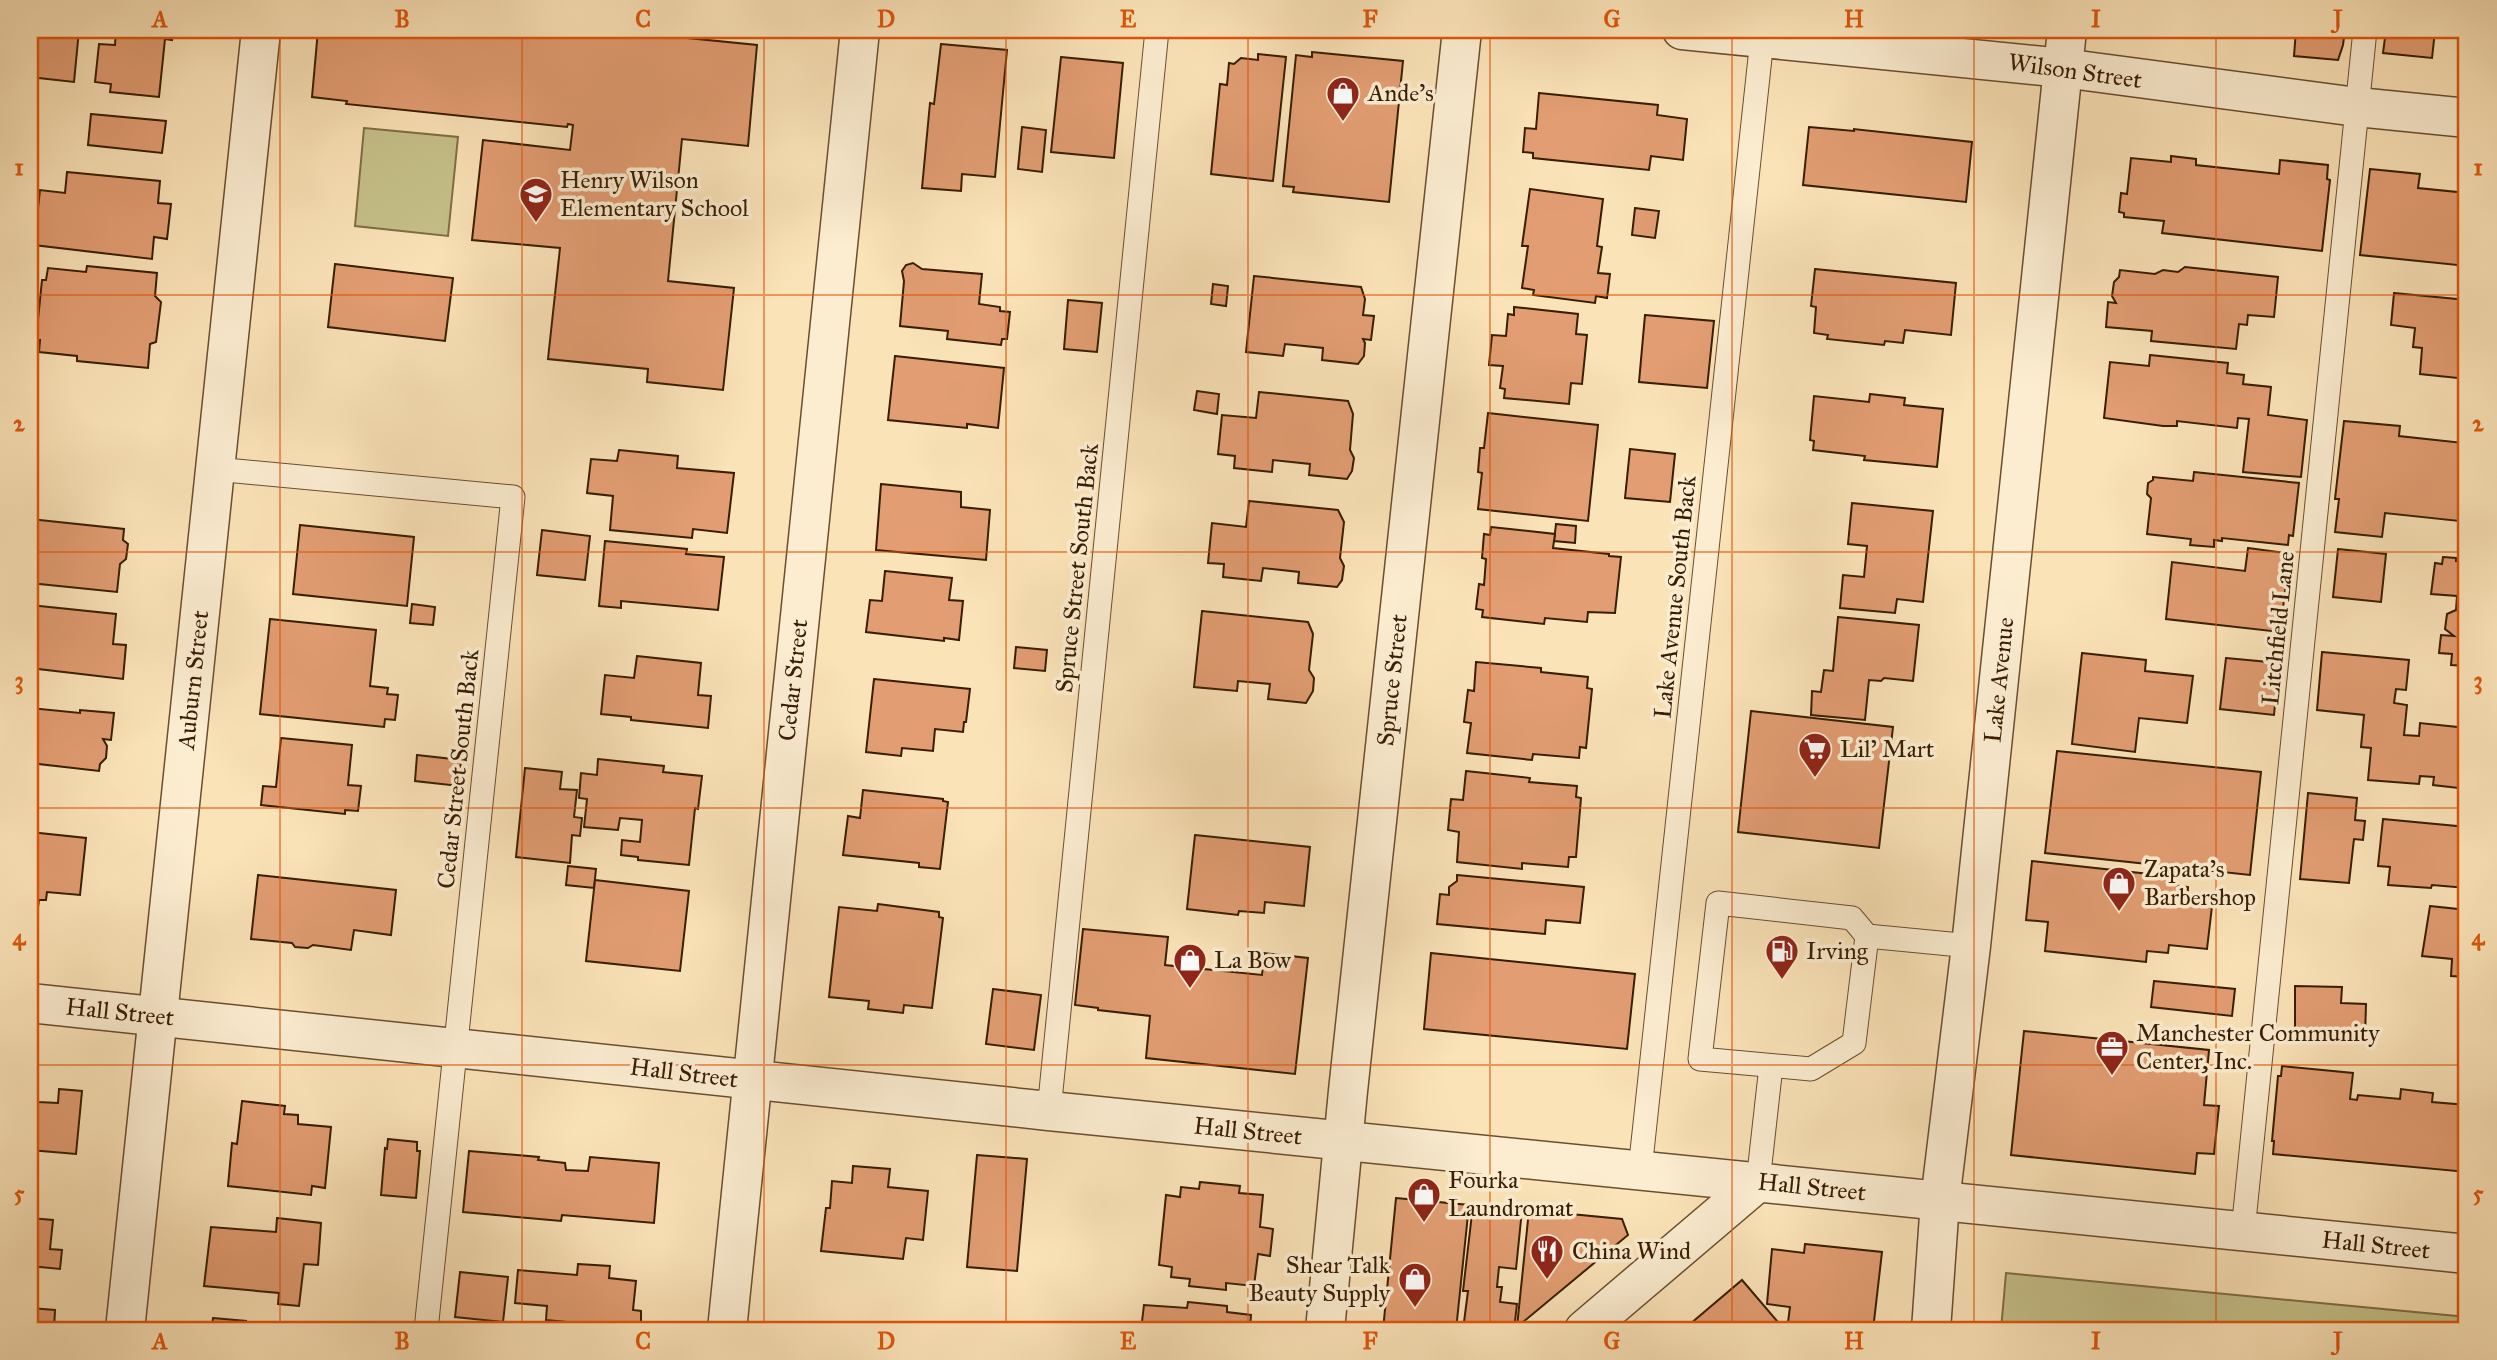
<svg xmlns="http://www.w3.org/2000/svg" width="2497" height="1360" viewBox="0 0 2497 1360" font-family="'IM FELL Great Primer',serif">
	<rect width="100%" height="100%" fill="#fbe3b8"/>
	<filter id="stains"><feTurbulence type="fractalNoise" baseFrequency=".00286" numOctaves="4"/><feColorMatrix values="0 0 0 0 .2 0 0 0 0 .09 0 0 0 0 .02 0 0 0 .5 -.17"/></filter>
	<radialGradient id="worn" r=".72"><stop offset=".6" stop-color="#630" stop-opacity="0"/><stop offset="1" stop-color="#630" stop-opacity=".3"/></radialGradient>
	<g fill="#c6c18a" stroke="#7f6f45" stroke-width="2">
		<polygon points="364,128 458,137 448,236 355,226"/>
		<polygon points="2006,1273 2467,1317 2467,1330 2001,1330"/>
	</g>
	<g fill="#e29d72" stroke="#381d00" stroke-width="2">
		<polygon points="33,30 79,30 74,82 30,77"/>
		<polygon points="116,30 173,30 172,40 165,39 159,97 110,92 111,84 95,82 99,44 115,45"/>
		<polygon points="318,30 689,30 688,38 757,45 748,146 682,139 668,281 734,288 723,390 647,382 648,369 548,359 560,248 472,240 483,140 570,150 573,125 568,124 567,127 346,104 347,101 312,97"/>
		<polygon points="2296,30 2345,30 2343,45 2338,60 2294,56"/>
		<polygon points="2386,30 2467,30 2467,34 2435,31 2432,58 2383,53"/>
		<polygon points="941,44 1007,50 995,177 962,174 961,191 922,188 930,103 934,104"/>
		<polygon points="1312,52 1403,61 1389,202 1293,192 1294,187 1283,186 1296,55 1312,57"/>
		<polygon points="1258,54 1286,57 1273,181 1211,174 1220,84 1227,85 1229,63 1234,64 1241,58 1258,60"/>
		<polygon points="1061,57 1123,63 1114,158 1051,152"/>
		<polygon points="1539,93 1658,105 1657,115 1687,119 1683,160 1651,156 1649,170 1533,158 1533,153 1523,152 1525,128 1536,129"/>
		<polygon points="91,114 166,121 162,153 88,145"/>
		<polygon points="1022,127 1046,130 1042,172 1018,169"/>
		<polygon points="1809,127 1854,131 1854,129 1972,142 1966,202 1803,185"/>
		<polygon points="2171,156 2196,159 2196,165 2279,174 2280,160 2328,165 2327,179 2330,180 2322,251 2162,233 2164,221 2124,217 2124,213 2119,212 2121,193 2127,194 2131,158 2171,162"/>
		<polygon points="2370,169 2420,174 2418,188 2467,193 2467,266 2360,255"/>
		<polygon points="67,172 160,181 158,203 171,204 167,239 154,237 152,259 34,245 40,190 65,193"/>
		<polygon points="1530,189 1603,199 1597,246 1602,247 1598,273 1610,274 1607,298 1596,296 1595,303 1533,295 1534,290 1522,288 1528,246 1522,246"/>
		<polygon points="1635,208 1659,211 1655,238 1632,235"/>
		<polygon points="913,263 922,269 982,274 979,304 1000,307 1000,311 1010,312 1007,339 1002,339 1001,345 947,339 948,331 900,326 904,281 902,271 906,265"/>
		<polygon points="335,264 453,278 445,341 328,327"/>
		<polygon points="87,266 157,273 155,296 161,302 156,342 150,344 148,368 77,361 77,356 39,352 40,340 36,340 42,280 46,280 48,268 86,272"/>
		<polygon points="2185,267 2278,277 2274,317 2248,315 2247,325 2239,324 2236,349 2151,341 2152,331 2106,327 2108,302 2116,303 2112,296 2114,282 2119,277 2120,270 2155,274 2163,270 2178,272"/>
		<polygon points="1815,269 1956,283 1951,335 1905,330 1903,343 1885,341 1884,345 1827,339 1828,335 1814,333 1816,307 1811,306"/>
		<polygon points="1254,276 1361,287 1365,299 1363,315 1374,316 1371,340 1363,339 1365,343 1364,356 1358,364 1322,360 1323,348 1285,344 1283,356 1246,352"/>
		<polygon points="1213,284 1228,286 1226,306 1211,304"/>
		<polygon points="2394,293 2467,300 2467,379 2420,374 2422,348 2413,347 2415,328 2391,325"/>
		<polygon points="1068,300 1102,303 1097,352 1064,349"/>
		<polygon points="1514,307 1578,314 1576,334 1587,335 1582,384 1571,383 1569,404 1504,398 1505,389 1500,388 1503,366 1489,365 1492,335 1506,336 1508,314 1514,315"/>
		<polygon points="1645,315 1714,321 1707,388 1639,382"/>
		<polygon points="2150,355 2228,363 2227,373 2244,375 2243,384 2271,387 2268,415 2307,420 2301,477 2243,472 2249,419 2238,418 2237,428 2177,421 2177,426 2163,426 2104,418 2110,362 2149,366"/>
		<polygon points="895,356 1004,368 998,428 967,424 967,428 888,420"/>
		<polygon points="1197,391 1219,394 1217,414 1194,410"/>
		<polygon points="1259,392 1348,401 1353,414 1350,450 1354,458 1352,471 1347,479 1309,475 1310,464 1273,460 1272,472 1234,468 1235,456 1218,454 1222,415 1256,418"/>
		<polygon points="1870,394 1905,398 1904,405 1943,409 1937,467 1864,460 1865,456 1813,450 1814,441 1810,440 1814,396 1869,402"/>
		<polygon points="1488,413 1598,425 1588,521 1478,509 1482,473 1478,472 1480,448 1484,448"/>
		<polygon points="2344,421 2400,426 2399,436 2463,443 2464,440 2467,440 2467,513 2460,512 2459,521 2385,513 2382,537 2335,532 2339,499 2335,499"/>
		<polygon points="1630,449 1675,454 1670,502 1625,498"/>
		<polygon points="619,450 678,456 677,468 734,473 727,533 693,529 692,538 610,530 613,496 587,493 591,459 617,461"/>
		<polygon points="2194,472 2299,483 2293,536 2289,535 2288,545 2222,538 2222,541 2214,540 2214,547 2190,545 2191,539 2147,534 2151,498 2147,494 2148,483 2153,480 2153,477 2193,481"/>
		<polygon points="881,484 961,492 961,507 990,510 986,560 876,550"/>
		<polygon points="1249,501 1338,510 1344,522 1340,558 1344,566 1342,580 1337,587 1298,583 1299,572 1263,568 1261,581 1223,577 1224,564 1208,563 1212,523 1246,527"/>
		<polygon points="1852,503 1933,511 1923,602 1897,599 1895,613 1840,608 1843,575 1864,577 1867,546 1848,544"/>
		<polygon points="30,519 124,529 123,540 128,544 126,559 120,564 117,592 30,583"/>
		<polygon points="1556,524 1576,526 1575,543 1554,541"/>
		<polygon points="300,525 414,537 407,606 293,594"/>
		<polygon points="1491,527 1555,534 1553,548 1609,554 1609,556 1621,557 1615,613 1588,612 1587,622 1545,618 1544,624 1482,617 1483,610 1476,609 1479,584 1484,585 1486,559 1482,558 1484,534 1490,535"/>
		<polygon points="542,530 590,536 585,580 537,575"/>
		<polygon points="605,541 687,549 686,554 724,557 718,610 621,601 621,608 599,606"/>
		<polygon points="2248,548 2286,553 2284,576 2287,576 2280,632 2166,619 2172,562 2245,571"/>
		<polygon points="2338,549 2386,554 2381,602 2333,597"/>
		<polygon points="2443,557 2456,558 2456,561 2467,562 2467,666 2451,665 2452,654 2439,653 2441,635 2454,636 2445,629 2447,614 2456,610 2457,596 2431,594 2435,563 2442,564"/>
		<polygon points="885,571 952,578 949,600 963,601 959,640 944,638 944,641 866,632 870,600 882,601"/>
		<polygon points="412,604 435,607 433,625 410,623"/>
		<polygon points="30,605 116,614 113,644 126,645 123,679 30,668"/>
		<polygon points="1202,611 1308,622 1313,634 1309,670 1314,678 1313,691 1306,703 1268,699 1270,684 1238,681 1237,691 1194,687"/>
		<polygon points="1838,617 1919,625 1913,681 1884,678 1881,681 1869,680 1865,720 1811,715 1812,691 1821,692 1824,670 1833,671"/>
		<polygon points="270,619 376,630 370,686 388,688 387,694 398,695 395,720 385,719 384,727 260,714"/>
		<polygon points="1016,647 1047,650 1045,671 1014,668"/>
		<polygon points="2322,652 2409,660 2406,690 2396,689 2394,703 2407,705 2404,735 2419,736 2420,723 2467,728 2467,789 2433,785 2434,777 2420,776 2419,784 2368,780 2371,748 2361,747 2364,715 2317,710"/>
		<polygon points="2082,653 2146,660 2145,671 2193,676 2187,723 2139,718 2135,752 2072,744"/>
		<polygon points="637,656 701,663 698,695 711,696 708,728 631,720 631,717 601,714 605,675 634,678"/>
		<polygon points="2226,658 2279,663 2274,715 2220,709"/>
		<polygon points="1476,662 1541,668 1541,672 1588,677 1587,688 1592,689 1586,748 1580,747 1579,758 1533,754 1532,760 1467,753 1471,723 1464,722 1468,690 1474,691"/>
		<polygon points="874,679 970,689 966,722 964,722 963,732 935,729 933,751 902,748 901,756 866,752"/>
		<polygon points="30,708 80,713 80,710 114,713 111,740 103,739 107,746 106,758 100,764 99,771 30,763"/>
		<polygon points="1751,711 1893,727 1879,848 1738,832"/>
		<polygon points="281,738 352,745 348,785 361,786 358,811 345,810 345,814 261,805 263,786 276,787"/>
		<polygon points="2057,751 2261,772 2250,875 2045,853"/>
		<polygon points="417,755 461,760 459,786 415,781"/>
		<polygon points="598,759 664,766 663,772 702,776 698,809 695,808 689,865 638,860 638,857 621,855 622,840 640,842 642,820 620,818 618,830 584,827 587,799 579,798 581,773 597,775"/>
		<polygon points="525,768 562,772 560,789 577,790 574,817 582,818 580,836 572,835 570,863 516,857"/>
		<polygon points="1466,771 1530,778 1529,782 1577,786 1576,797 1581,798 1576,857 1569,857 1568,867 1522,863 1522,869 1457,862 1459,832 1448,830 1451,799 1463,800"/>
		<polygon points="863,790 943,799 943,801 948,802 940,869 919,867 919,863 843,855 848,816 860,818"/>
		<polygon points="2308,793 2357,798 2355,820 2365,821 2363,840 2354,839 2349,883 2300,879"/>
		<polygon points="2383,819 2467,827 2467,888 2432,885 2431,888 2388,885 2390,867 2378,866"/>
		<polygon points="30,832 86,838 80,895 47,892 46,900 39,900 37,914 30,914"/>
		<polygon points="1195,835 1310,847 1304,906 1265,902 1264,913 1239,911 1238,915 1187,909"/>
		<polygon points="2032,861 2167,876 2166,884 2188,887 2187,903 2212,906 2207,949 2169,945 2168,953 2147,951 2146,962 2045,951 2048,922 2026,920"/>
		<polygon points="568,866 596,869 594,888 566,885"/>
		<polygon points="258,875 396,890 391,935 354,930 351,950 313,945 308,948 295,947 292,943 251,939"/>
		<polygon points="1457,875 1584,887 1580,923 1546,920 1545,934 1437,924 1440,894 1449,895 1449,887 1457,881"/>
		<polygon points="595,880 689,891 680,971 586,961"/>
		<polygon points="878,904 939,912 939,917 943,918 932,1008 904,1005 903,1013 868,1009 869,1001 829,997 839,907 877,911"/>
		<polygon points="2430,906 2467,910 2467,977 2451,976 2452,959 2422,956"/>
		<polygon points="1083,929 1168,937 1165,965 1262,975 1264,953 1308,958 1295,1074 1146,1058 1150,1016 1098,1010 1098,1008 1075,1005"/>
		<polygon points="1431,953 1635,974 1627,1049 1424,1029"/>
		<polygon points="2154,981 2235,989 2232,1016 2151,1007"/>
		<polygon points="2295,986 2342,987 2341,1003 2366,1004 2365,1037 2340,1037 2340,1042 2295,1041"/>
		<polygon points="993,989 1041,995 1034,1050 986,1044"/>
		<polygon points="2024,1031 2209,1050 2204,1105 2219,1106 2214,1154 2197,1153 2195,1174 2011,1155"/>
		<polygon points="2282,1066 2353,1073 2350,1099 2357,1100 2358,1095 2400,1099 2401,1089 2433,1093 2432,1102 2467,1105 2467,1172 2273,1154 2274,1141 2272,1141 2278,1076 2281,1076"/>
		<polygon points="59,1089 82,1091 76,1154 30,1150 30,1096 38,1096 38,1102 58,1103"/>
		<polygon points="242,1101 285,1106 284,1114 298,1115 298,1124 331,1127 325,1188 312,1186 311,1195 228,1186 232,1143 237,1144"/>
		<polygon points="388,1139 417,1142 417,1151 420,1151 416,1198 381,1195 385,1148 387,1149"/>
		<polygon points="469,1151 539,1157 538,1160 565,1163 566,1170 588,1171 590,1157 659,1163 654,1223 562,1215 561,1221 463,1212"/>
		<polygon points="977,1155 1027,1159 1017,1271 967,1267"/>
		<polygon points="853,1166 890,1169 888,1187 928,1191 923,1240 906,1238 903,1259 821,1251 826,1208 830,1208 832,1181 852,1183"/>
		<polygon points="1200,1182 1240,1186 1239,1193 1263,1195 1260,1227 1273,1229 1270,1256 1258,1254 1254,1286 1226,1283 1226,1290 1189,1286 1190,1279 1171,1277 1172,1267 1159,1265 1166,1195 1180,1197 1181,1187 1199,1189"/>
		<polygon points="1396,1198 1469,1205 1456,1330 1383,1330"/>
		<polygon points="1473,1205 1522,1210 1516,1269 1499,1267 1497,1287 1502,1287 1500,1302 1517,1304 1514,1330 1463,1330 1468,1291 1463,1291"/>
		<polygon points="1529,1210 1622,1219 1628,1235 1517,1327"/>
		<polygon points="30,1218 53,1220 50,1249 62,1250 60,1269 30,1266"/>
		<polygon points="277,1218 321,1223 318,1265 304,1264 299,1306 278,1304 279,1293 204,1286 211,1227 276,1232"/>
		<polygon points="1805,1244 1882,1252 1873,1330 1787,1330 1790,1307 1767,1304 1772,1249 1804,1253"/>
		<polygon points="578,1264 610,1266 609,1278 636,1281 633,1310 641,1311 641,1325 631,1324 631,1328 546,1320 547,1306 515,1303 518,1270 577,1275"/>
		<polygon points="460,1272 508,1277 503,1322 455,1317"/>
		<polygon points="1742,1280 1783,1328 1781,1330 1683,1330"/>
		<polygon points="1188,1302 1227,1306 1227,1312 1251,1315 1250,1330 1141,1330 1144,1305 1187,1308"/>
		<polygon points="30,1308 55,1310 54,1330 30,1330"/>
		<polygon points="213,1318 246,1321 245,1330 252,1330 200,1330 200,1325 212,1326"/>
	</g>
	<g fill="none" stroke-linecap="round" stroke-linejoin="round">
		<defs>
			<g id="service">
				<polyline points="215,469 513,497 426,1330"/>
				<polyline points="1867,936 1854,1043 1811,1069 1700,1059 1718,903 1852,918 1867,936 1971,946"/>
				<polyline points="1049,1111 1157,30"/>
				<polyline points="1640,1170 1763,30"/>
				<polyline points="1758,1182 1771,1066"/>
				<polyline points="2243,1231 2365,30"/>
			</g>
			<g id="minor">
				<polyline points="1682,30 2063,68 2357,107 2467,118"/>
				<polyline points="30,1003 1049,1111 2467,1254"/>
				<polyline points="125,1330 261,30"/>
				<polyline points="727,1330 860,30"/>
				<polyline points="1584,1330 1758,1182"/>
			</g>
			<g id="tertiary">
				<polyline points="1325,1330 1348,1091 1462,30"/>
				<polyline points="1931,1330 1940,1201 1971,946 2067,30"/>
			</g>
		</defs>
		<use href="#service" stroke="#694e2e" stroke-width="25"/>
		<use href="#minor" stroke="#694e2e" stroke-width="41"/>
		<use href="#tertiary" stroke="#694e2e" stroke-width="41"/>
		<use href="#service" stroke="#fcedd1" stroke-width="23"/>
		<use href="#minor" stroke="#fcedd1" stroke-width="38"/>
		<use href="#tertiary" stroke="#fcedd1" stroke-width="38"/>
	</g>
	<path fill="none" stroke="#df560b" stroke-width="2" stroke-opacity="0.55" d="M280 30V1330M522 30V1330M764 30V1330M1006 30V1330M1248 30V1330M1490 30V1330M1732 30V1330M1974 30V1330M2216 30V1330M30 295H2467M30 552H2467M30 808H2467M30 1065H2467"/>
	<defs>
		<symbol id="shop-pin" viewBox="-11 -11 22 30"><path d="M0 17L-7.5 6A9.5 9.5 0 1 1 7.5 6Z" fill="#8f2418" stroke="#fcedd1"/><path d="M-5-2.5h2.3a2.7 3.5 0 0 1 5.4 0H5L5.5 6h-11ZM-1.5-2.5h3a1.5 2.3 0 0 0-3 0Z" fill="#fff"/></symbol>
		<symbol id="school-pin" viewBox="-11 -11 22 30"><path d="M0 17L-7.5 6A9.5 9.5 0 1 1 7.5 6Z" fill="#8f2418" stroke="#fcedd1"/><path d="M0-5L7-2L0 1L-7-2ZM-4 1L0 2.5L4 1V4Q0 6-4 4Z" fill="#fff"/></symbol>
		<symbol id="supermarket-pin" viewBox="-11 -11 22 30"><path d="M0 17L-7.5 6A9.5 9.5 0 1 1 7.5 6Z" fill="#8f2418" stroke="#fcedd1"/><path d="M-6-5.5h2.5l.6 2H6L4.5 2H-2.5L-4.4-4H-6ZM-1.5 3.2a1.3 1.3 0 1 0 .1 0ZM3 3.2a1.3 1.3 0 1 0 .1 0Z" fill="#fff"/></symbol>
		<symbol id="fuel-pin" viewBox="-11 -11 22 30"><path d="M0 17L-7.5 6A9.5 9.5 0 1 1 7.5 6Z" fill="#8f2418" stroke="#fcedd1"/><path d="M-5.5-6h7V0h2V4h1.3V-2.5L3-4.5l.8-.8L6-3V5H2.5V1h-1V6h-7ZM-4.2-4.7v3.2H.2V-4.7Z" fill="#fff"/></symbol>
		<symbol id="office-pin" viewBox="-11 -11 22 30"><path d="M0 17L-7.5 6A9.5 9.5 0 1 1 7.5 6Z" fill="#8f2418" stroke="#fcedd1"/><path d="M-6-3h4V-5.5h4V-3h4V5H-6ZM-1-4.5V-3h2v-1.5ZM-6 0V1H6V0Z" fill="#fff"/></symbol>
		<symbol id="restaurant-pin" viewBox="-11 -11 22 30"><path d="M0 17L-7.5 6A9.5 9.5 0 1 1 7.5 6Z" fill="#8f2418" stroke="#fcedd1"/><path d="M-5-6h1v4h1v-4h1v4h1v-4h1v5L-1.5 .5V6h-2V.5L-5-1ZM5-6V6H3V1.5H1.5Q1.5-4 5-6Z" fill="#fff"/></symbol>
	</defs>
	<g fill-rule="evenodd">
		<use href="#shop-pin" x="1324" y="74" width="38" height="52"/>
		<use href="#school-pin" x="517" y="175" width="38" height="52"/>
		<use href="#supermarket-pin" x="1796" y="730" width="38" height="52"/>
		<use href="#shop-pin" x="2100" y="864" width="38" height="52"/>
		<use href="#fuel-pin" x="1763" y="932" width="38" height="52"/>
		<use href="#shop-pin" x="1171" y="941" width="38" height="52"/>
		<use href="#office-pin" x="2093" y="1028" width="38" height="52"/>
		<use href="#shop-pin" x="1405" y="1175" width="38" height="52"/>
		<use href="#restaurant-pin" x="1528" y="1232" width="38" height="52"/>
		<use href="#shop-pin" x="1396" y="1260" width="38" height="52"/>
	</g>
	<g text-anchor="middle" dominant-baseline="central" stroke-width="7" stroke-linejoin="round" paint-order="stroke">
		<g font-size="24" fill="#381d00" stroke="#fcedd1">
			<text transform="translate(2075 71) rotate(8)">Wilson Street</text>
			<text transform="translate(1077 568) rotate(-84)">Spruce Street South Back</text>
			<text transform="translate(1675 597) rotate(-84)">Lake Avenue South Back</text>
			<text transform="translate(2278 628) rotate(-84)">Litchfield Lane</text>
			<text transform="translate(193 680) rotate(-84)">Auburn Street</text>
			<text transform="translate(793 680) rotate(-84)">Cedar Street</text>
			<text transform="translate(1392 680) rotate(-84)">Spruce Street</text>
			<text transform="translate(1999 680) rotate(-84)">Lake Avenue</text>
			<text transform="translate(458 769) rotate(-84)">Cedar Street South Back</text>
			<text transform="translate(120 1012) rotate(6)">Hall Street</text>
			<text transform="translate(684 1073) rotate(7)">Hall Street</text>
			<text transform="translate(1248 1131) rotate(6)">Hall Street</text>
			<text transform="translate(1812 1187) rotate(6)">Hall Street</text>
			<text transform="translate(2376 1245) rotate(6)">Hall Street</text>
		</g>
		<g font-size="24" fill="#381d00" stroke="#fcedd1" text-anchor="start">
			<text x="1368" y="93">Ande's</text>
			<text x="560" y="180">Henry Wilson<tspan x="560" dy="28">Elementary School</tspan></text>
			<text x="1840" y="749">Lil' Mart</text>
			<text x="2144" y="869">Zapata's<tspan x="2144" dy="28">Barbershop</tspan></text>
			<text x="1806" y="951">Irving</text>
			<text x="1214" y="960">La Bow</text>
			<text x="2136" y="1033">Manchester Community<tspan x="2136" dy="28">Center, Inc.</tspan></text>
			<text x="1448" y="1180">Fourka<tspan x="1448" dy="28">Laundromat</tspan></text>
			<text x="1572" y="1251">China Wind</text>
			<text x="1390" y="1265" text-anchor="end">Shear Talk<tspan x="1390" dy="28">Beauty Supply</tspan></text>
		</g>
	</g>
	<rect width="2497" height="1360" fill="none" stroke="#fbe3b8" stroke-width="77"/>
	<rect x="38" y="38" width="2420" height="1284" fill="none" stroke="#df560b" stroke-width="2.5"/>
	<g font-size="23" text-anchor="middle" font-weight="bold" fill="#df560b">
		<text x="160" y="27">A</text>
		<text x="402" y="27">B</text>
		<text x="643" y="27">C</text>
		<text x="886" y="27">D</text>
		<text x="1128" y="27">E</text>
		<text x="1370" y="27">F</text>
		<text x="1612" y="27">G</text>
		<text x="1854" y="27">H</text>
		<text x="2096" y="27">I</text>
		<text x="2338" y="27">J</text>
		<text x="19" y="175">1</text>
		<text x="2478" y="175">1</text>
		<text x="19" y="431">2</text>
		<text x="2478" y="431">2</text>
		<text x="19" y="688">3</text>
		<text x="2478" y="688">3</text>
		<text x="19" y="945">4</text>
		<text x="2478" y="945">4</text>
		<text x="19" y="1201">5</text>
		<text x="2478" y="1201">5</text>
		<text x="160" y="1349">A</text>
		<text x="402" y="1349">B</text>
		<text x="643" y="1349">C</text>
		<text x="886" y="1349">D</text>
		<text x="1128" y="1349">E</text>
		<text x="1370" y="1349">F</text>
		<text x="1612" y="1349">G</text>
		<text x="1854" y="1349">H</text>
		<text x="2096" y="1349">I</text>
		<text x="2338" y="1349">J</text>
	</g>
	<rect width="100%" height="100%" filter="url(#stains)"/>
	<rect width="100%" height="100%" fill="url(#worn)"/>
</svg>
